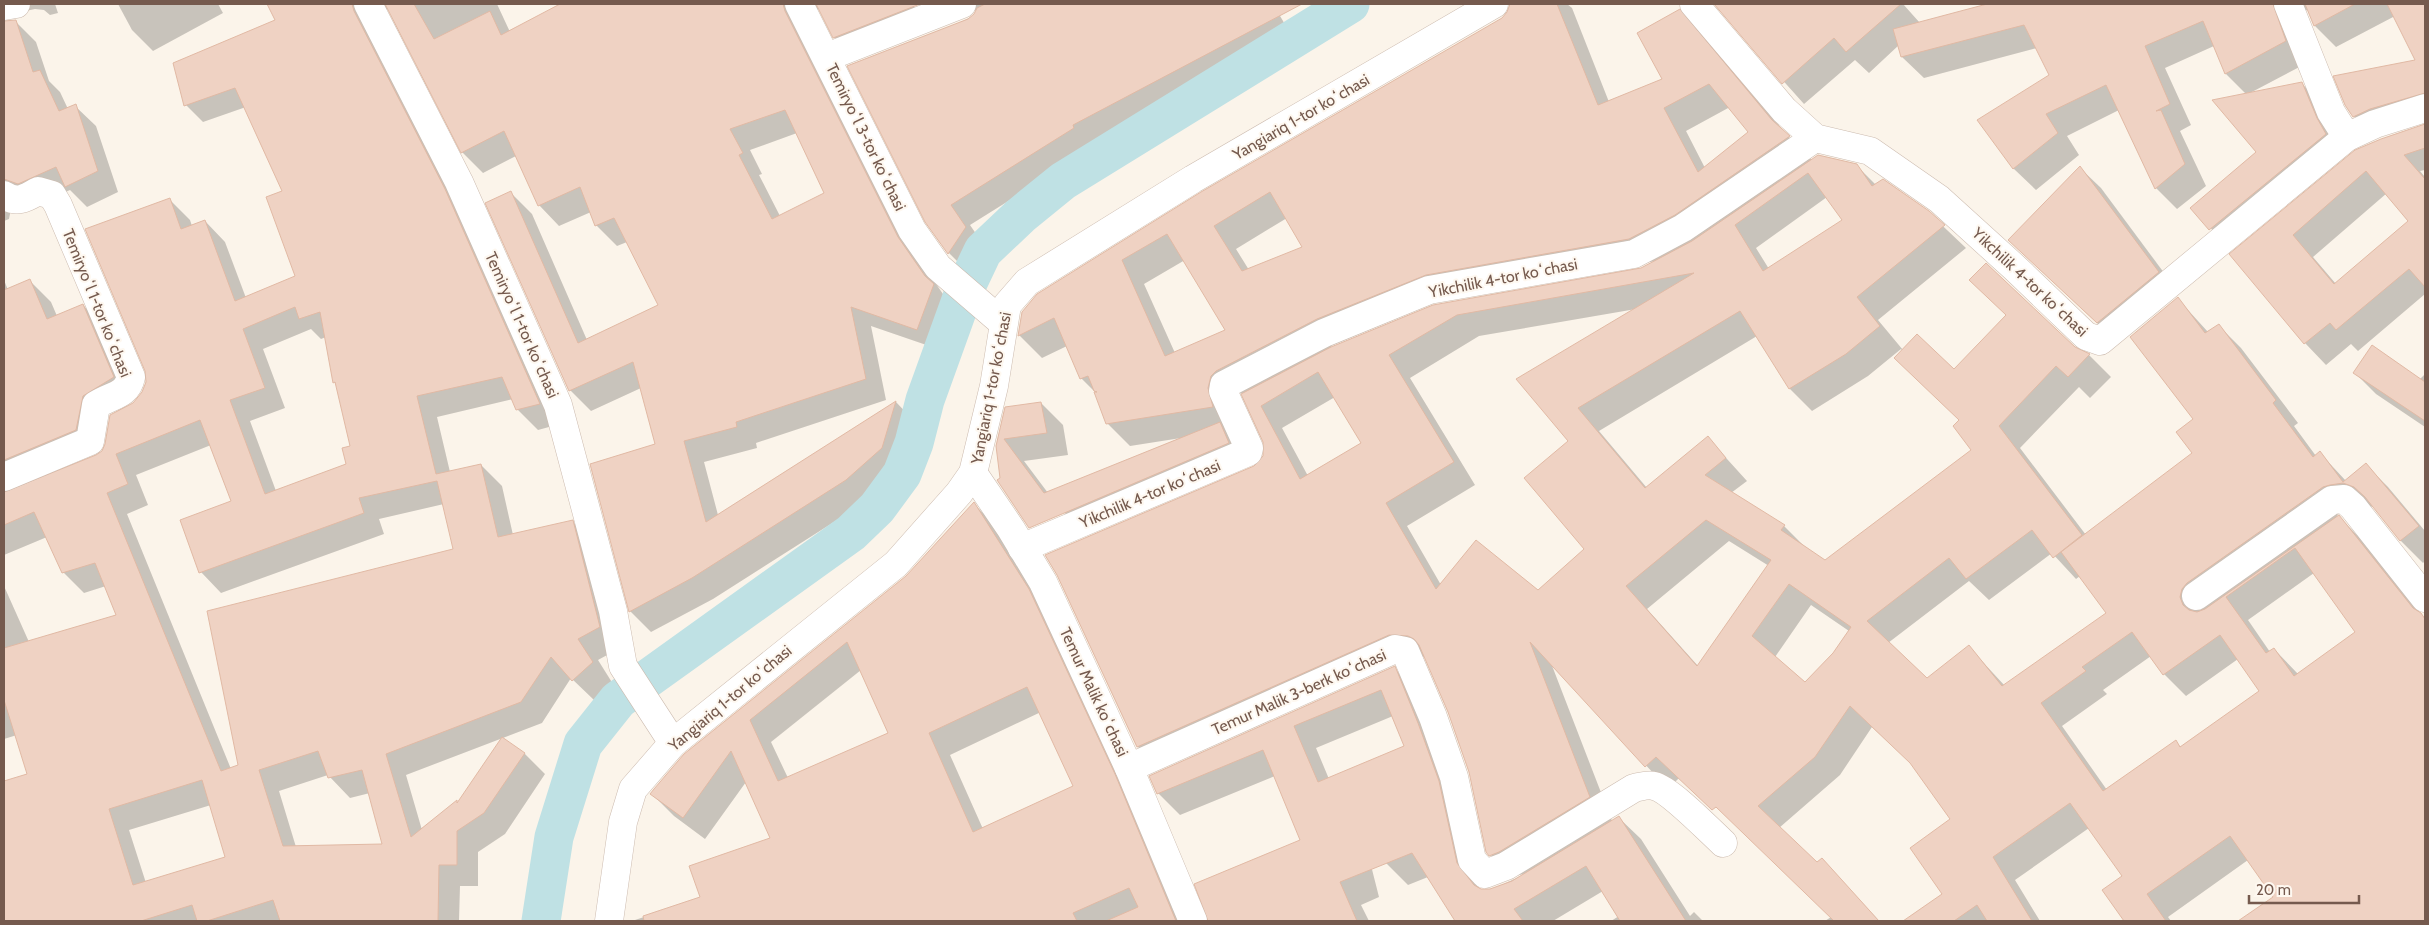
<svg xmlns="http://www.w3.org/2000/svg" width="2429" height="925" viewBox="0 0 2429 925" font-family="Cabin,sans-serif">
	<rect width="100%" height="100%" fill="#fbf4ea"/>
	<g fill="#0003" fill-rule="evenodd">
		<polygon points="13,4 55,4 58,13 50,15 44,10 35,9 21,12"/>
		<polygon points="118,4 218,4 223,13 153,51 132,30"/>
		<path d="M268 4H497L510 32 563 4H913L925 30 855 58 834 37 819 9 813 10 919 259 945 297 954 306 938 349 871 326 886 400 756 443 757 448 704 462 718 515 896 402 916 423 903 468 867 501 713 599 651 632 630 611 657 445 641 388 591 411 570 390 511 193 532 214 587 340 660 306 627 242 617 246 596 225 591 212 559 226 539 205 516 156 483 173 462 152 389 9 381 11 560 424 538 430 517 409 513 399 437 417 450 472 481 465 502 486 513 535 572 521 593 542 620 648 598 660 613 684 594 700 571 678 542 723 406 775 422 830 457 802 459 803 503 739 525 754 545 774 505 834 478 852V886H460L459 921H4V782L29 774 17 735 4 739V586L29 642 118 616 106 586 84 593 63 572 47 537 4 555V280L8 290 30 281 51 302 57 316 83 305 103 326 134 398 104 417 12 488 11 493 97 456 104 451 145 389 169 199 190 220 192 226 205 221 225 242 246 298 297 277 284 192 320 114ZM797 133 825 194 780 216 759 175 762 174 750 150ZM311 329 321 339 326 337 334 382 337 385 351 447 347 465 276 491 250 421 285 408 263 349ZM211 445 232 501 201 572 221 593 384 534 379 519 444 504 454 550 240 766 231 769 127 514 148 505 136 475ZM328 775 350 798 370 793 384 845 296 847 279 791ZM211 805 227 858 146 883 129 830Z"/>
		<polygon points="959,4 1273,4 1293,38 1092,144 1093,148 970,225 985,247 968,272 949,253 927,221 957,24 975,15 977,10 968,12"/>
		<path d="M1510 4H1567L1572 8 1609 102 1664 80 1680 11 1702 34 1788 136 1812 160 1856 165 1876 185 1928 212 1966 248 1878 320 1903 350 1954 370 2074 348 2089 355 2111 377 2090 398 2079 387 2020 448 2086 535 2194 453V420L2178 299 2208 332 2219 326 2241 348 2298 423 2294 426 2316 456 2320 453 2346 481 2366 465 2388 487 2425 531V561L2423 563 2401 541 2376 508 2366 505 2345 509 2337 515 2361 539 2425 619V921H2240L2275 897 2248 860 2168 917 2171 921H2126L2104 890 2124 876 2089 828 2015 880 2040 921H1905L1944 894 1952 820 1915 766 1872 727 1840 775 1779 828 1817 864 1822 860 1879 921H1825L1831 917 1687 778H1679L1668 789 1551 663 1612 821 1618 817 1641 839 1690 916 1694 912 1703 921H1611L1619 916 1603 891 1553 921H1456L1428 877 1408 885 1386 863 1362 830 1379 897 1361 905 1369 921H1209V915L1302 840 1275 776 1180 815 1158 793 1394 668 1416 690 1461 804 1479 887 1481 890H1491L1527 873 1512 877 1488 852 1470 772 1449 711 1426 657 1411 656 1160 769 1138 747 1058 575 1255 467 1264 456 1265 442 1242 393 1239 394 1242 446 1052 550 1031 529 1066 514 1001 478 1006 408 1041 403 1063 425 1068 455 1024 461 1048 493 1181 438 1130 446 1107 423 1096 393 1081 378 1067 346 1042 358 1019 335 1023 312 1503 18 1509 12ZM1730 107 1750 132 1705 168 1686 131ZM1827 197 1843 221 1769 269 1756 248ZM1287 218 1304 247 1249 270 1236 249ZM1185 260 1227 330 1175 353 1144 284ZM1656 261 1641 269 1434 306 1332 348 1331 346 1449 297ZM1636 309 1518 379 1570 441 1585 549 1538 591 1441 585 1407 526 1475 485 1410 378 1479 336ZM1757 336 1790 389 1812 411 1868 376 1901 349 1960 420 1973 450 1825 562 1806 548 1784 526 1731 493 1747 481 1708 438 1647 488 1599 431ZM1335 397 1363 444 1308 476 1282 428ZM1729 541 1769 566 1699 667 1647 609ZM2052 553 2076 579 2080 576 2108 613 2005 686 1969 647 1927 680 1888 643 1969 581 1989 600ZM2314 573 2357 633 2298 674 2274 649 2270 652 2248 620ZM1811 605 1849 631 1834 654 1805 684 1775 657ZM2151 656 2164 674 2186 696 2238 659 2261 691 2181 747 2175 742 2107 790 2062 726 2107 694 2103 690ZM1393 716 1406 746 1329 779 1316 748Z"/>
		<polygon points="1714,4 1903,4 1920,23 1991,4 2080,4 2082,6 2087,4 2425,4 2425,121 2375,138 2354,116 2416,61 2395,16 2336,47 2315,26 2308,10 2303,11 2307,63 2250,93 2302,84 2323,104 2337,140 2231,250 2192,208 2257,152 2247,95 2226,74 2214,46 2165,68 2191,125 2180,131 2206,186 2177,209 2156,188 2119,110 2067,136 2079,155 2036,190 2014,169 1979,120 2051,75 2037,48 1924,78 1902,57 1899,45 1869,73 1855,60 1804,104"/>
		<polygon points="15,21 36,42 49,81 60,92 68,109 75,106 96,126 118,192 87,207 70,190 39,204 11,209 9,219 4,221 4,22"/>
		<polygon points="175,64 269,99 203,122 186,105"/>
		<path d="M2425 126V170L2420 171 2425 177V294L2358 351 2351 344 2326 365 2305 343 2231 255 2381 140ZM2387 193 2419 235 2336 284 2313 257Z"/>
		<polygon points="2080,168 2101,188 2179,293 2118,343 2010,240"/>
		<polygon points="2355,373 2420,379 2425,374 2425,427 2376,394"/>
		<path d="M974 504 996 526 1051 613 1188 921H1146L1142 914 1126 921H632L701 898 772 839 746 782 705 839 674 816 652 794 907 577ZM861 670 889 733 788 778 771 742ZM1041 712 1075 787 983 829 950 755Z"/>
	</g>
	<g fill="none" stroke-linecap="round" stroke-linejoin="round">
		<polyline stroke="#bfe1e4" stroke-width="39" points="541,921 554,837 583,744 618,700 851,533 877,508 902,474 914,443 925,400 965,289 983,251 1020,216 1063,181 1350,4"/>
	</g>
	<g fill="#efd2c3" stroke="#e1b9a4" fill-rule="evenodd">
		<path d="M267 4H352L354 11 445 189 540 404 516 410 502 377 417 396 436 474 481 464 498 537 573 520 600 627 578 639 593 662 572 681 551 657 521 702 386 754 411 837 457 800V803L502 737 525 753 484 813 457 831V865H439L438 921H280L273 900 207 921H197L192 905 141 921H4V781L27 774 4 700V648L116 615 95 563 62 573 34 512 4 525V492L96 455 102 451 105 444 110 415 133 403 142 392 146 382 145 371 85 229 170 198 181 229 205 220 235 301 295 276 266 197 282 191 235 88 184 106 173 63 275 20ZM295 307 299 319 320 312 333 383 335 382 350 446 342 448 346 464 265 494 230 400 265 388 243 329ZM200 420 231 501 180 520 199 573 364 513 359 498 437 481 453 549 207 611 238 765 221 771 107 493 128 484 116 454ZM318 751 328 778 362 770 382 844 283 846 259 770ZM202 780 225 857 133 885 109 809Z"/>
		<path d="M385 4H414L434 39 490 11 501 35 560 4H783L785 11 898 237 925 276 934 284 917 330 851 307 866 379 736 422 737 427 684 441 706 522 896 401 882 448 846 480 692 578 629 612 590 464 655 444 633 362 569 391 485 203 511 191 578 343 658 305 614 218 595 226 580 187 538 206 504 131 461 153ZM785 110 824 193 772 219 739 155 743 153 730 129Z"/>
		<polygon points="816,4 920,4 833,38"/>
		<polygon points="985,4 1302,4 1073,125 1074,128 951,205 966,227 948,254 925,222 847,66 968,19 974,14 977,8"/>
		<path d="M1510 4H1557L1598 105 1662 79 1637 33 1680 9 1772 120 1790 136 1675 215 1629 239 1426 275 1317 319 1216 371 1211 376 1208 388 1213 407 1106 424 1094 392H1097L1094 391 1088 376 1080 379 1054 318 1018 336 1022 312 1037 294 1201 192 1502 18 1507 12ZM1709 84 1748 132 1698 172 1664 108ZM1270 192 1302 247 1242 271 1214 226ZM1167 234 1225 330 1165 356 1122 260Z"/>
		<polygon points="1714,4 1901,4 1846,52 1834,38 1782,84"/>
		<polygon points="1987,4 2273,4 2286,41 2225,74 2203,21 2145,46 2170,104 2156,111 2161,110 2185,164 2155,189 2106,85 2046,114 2058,133 2013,169 1977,120 2049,75 2024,25 1901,57 1893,29"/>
		<polygon points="2305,4 2355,4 2314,26"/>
		<polygon points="2387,4 2425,4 2425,93 2370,109 2353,117 2345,105 2333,76 2415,60"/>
		<polygon points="16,20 33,72 40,70 59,111 76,104 98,171 65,187 56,167 18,184 4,179 4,21"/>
		<polygon points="2302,82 2317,118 2326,134 2209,230 2190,208 2256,152 2212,100"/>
		<path d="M2425 124V148L2404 155 2425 179V287L2409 269 2336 330 2330 323 2304 344 2229 254 2355 150 2381 139ZM2366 171 2408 221 2334 284 2293 235Z"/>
		<path d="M1818 155 1857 164 1872 186 1883 179 1929 211 1945 225 1857 297 1880 326 1846 354 1789 389 1740 311 1578 408 1645 488 1708 436 1726 458 1705 475 1785 525 1781 530 1825 560 1971 450 1953 426 1959 420 1894 358 1917 334 1954 369 2006 315 1969 280 1986 263 2075 347 2090 354 2068 377 2056 366 1999 426 2082 535 2053 558 2032 530 1966 579 1949 558 1867 621 1927 678 1969 645 2002 686 2106 613 2061 552 2192 453 2176 432 2193 419 2130 337 2178 297 2205 333 2219 324 2276 400 2273 403 2313 457 2320 451 2343 482 2366 463 2419 526 2400 541 2365 497 2354 487 2343 483 2330 485 2323 487 2187 583 2182 589 2180 597 2183 605 2189 610 2197 612 2205 609 2339 515 2413 608 2421 613 2425 619V921H2238L2273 897 2230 836 2147 894 2166 921H2124L2102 890 2122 876 2070 803 1993 857 2032 921H1987L1977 905 1954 921H1903L1942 894 1910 848 1950 819 1910 763 1850 706 1815 757 1758 806 1817 862 1822 858 1879 921H1834L1716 807 1712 810 1656 757 1645 767 1530 642 1590 797 1499 852 1489 856 1486 852 1469 772 1448 712 1419 645 1414 639 1408 636 1389 635 1137 747 1057 575 1045 555 1254 466 1263 456V442L1241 394 1331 347 1433 305 1641 268 1692 241ZM1808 173 1842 220 1763 271 1735 225ZM1694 273 1516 379 1568 441 1524 478 1584 549 1538 590 1476 540 1436 589 1386 503 1454 462 1389 355 1457 315ZM1318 372 1361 443 1300 479 1261 406ZM1706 520 1771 560 1697 666 1626 586ZM2295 548 2355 632 2294 676 2274 648 2266 653 2226 597ZM1789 584 1851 627 1833 653 1805 682 1752 636ZM2132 632 2163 675 2220 635 2259 691 2180 747 2176 740 2103 791 2041 703 2086 671 2082 667Z"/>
		<polygon points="2080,166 2159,272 2097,323 2008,240"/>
		<polygon points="30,279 47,319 83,304 114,377 83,396 76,430 4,460 4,290"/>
		<polygon points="2372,345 2425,382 2425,421 2353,373"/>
		<polygon points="1041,402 1047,433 1004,439 1044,493 1220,422 1229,443 1029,528 997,480 1000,478 996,446 1005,407"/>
		<path d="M974 502 1029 589 1115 774 1176 921H1106L1138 907 1129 888 1073 913 1077 921H644L643 916 700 897 689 866 770 838 731 751 683 818 650 794 654 789 684 754 906 576ZM847 642 888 733 778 781 750 720ZM1027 687 1073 786 973 832 929 733Z"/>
		<path d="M1395 666 1418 723 1439 781 1457 863 1474 885 1481 889H1490L1512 881 1619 816 1686 921H1620L1586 866 1514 909 1523 921H1455L1412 853 1340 882 1357 921H1208L1194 884 1300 840 1263 750 1157 794 1149 776ZM1381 690 1404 746 1318 782 1294 726Z"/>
	</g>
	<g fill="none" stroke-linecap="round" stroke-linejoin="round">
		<defs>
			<g id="minor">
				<polyline points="368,4 459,182 558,405 613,611 623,666 673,743"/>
				<polyline points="799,4 912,230 938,267 1003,323"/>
				<polyline points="1694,4 1784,110 1815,138 1870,151 1939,199 2015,268 2086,336 2100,341 2347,137 2375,124 2425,108"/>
				<polyline points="2288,4 2331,112 2347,137"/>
				<polyline points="4,6 16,4"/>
				<polyline points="827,57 962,4"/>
				<path d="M4 195C17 204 26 198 38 191L52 195 58 205 131 377C127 396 111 395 96 405L90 441 4 477"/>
				<polyline points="973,473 1011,529 1043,582 1129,768 1193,921"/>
				<polyline points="1022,548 1248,452 1249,448 1223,391 1224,385 1324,333 1429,290 1634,254 1683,228 1815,138"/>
				<polyline points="2196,596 2332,500 2344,499 2353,507 2425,598"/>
				<path d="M1129 768 1395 649 1405 651 1433 717 1454 777 1472 860 1485 874 1506 866 1634 788C1640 787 1648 784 1654 786 1669 789 1709 830 1723 843"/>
				<polyline points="609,921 623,822 633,789 673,743 896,564 959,493 973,473 994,386 1007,305 1027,282 1193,179 1494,4"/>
			</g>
		</defs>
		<use href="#minor" stroke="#cdbcb0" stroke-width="29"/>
		<use href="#minor" stroke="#fff" stroke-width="28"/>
	</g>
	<g text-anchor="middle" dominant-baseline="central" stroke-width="4" stroke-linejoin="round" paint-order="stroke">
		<g font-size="16" fill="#755a4e" stroke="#fef8f0">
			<text transform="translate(1301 117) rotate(-30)">Yangiariq 1-tor koʻchasi</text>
			<text transform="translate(866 137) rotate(64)">Temiryoʻl 3-tor koʻchasi</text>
			<text transform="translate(1503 278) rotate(-11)">Yikchilik 4-tor koʻchasi</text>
			<text transform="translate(2030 282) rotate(43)">Yikchilik 4-tor koʻchasi</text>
			<text transform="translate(97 303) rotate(68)">Temiryoʻl 1-tor koʻchasi</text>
			<text transform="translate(522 325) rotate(66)">Temiryoʻl 1-tor koʻchasi</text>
			<text transform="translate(991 388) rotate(-79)">Yangiariq 1-tor koʻchasi</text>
			<text transform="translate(1150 494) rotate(-23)">Yikchilik 4-tor koʻchasi</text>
			<text transform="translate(1094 692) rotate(65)">Temur Malik koʻchasi</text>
			<text transform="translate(1299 692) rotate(-24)">Temur Malik 3-berk koʻchasi</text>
			<text transform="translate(730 698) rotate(-40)">Yangiariq 1-tor koʻchasi</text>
		</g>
	</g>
	<rect width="2429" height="925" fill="none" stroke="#755a4e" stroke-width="10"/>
	<path d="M2249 895v8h110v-8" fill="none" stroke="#755a4e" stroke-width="2.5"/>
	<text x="2256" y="895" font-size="15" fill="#755a4e" stroke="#fef8f0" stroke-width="4" paint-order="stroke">20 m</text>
</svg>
